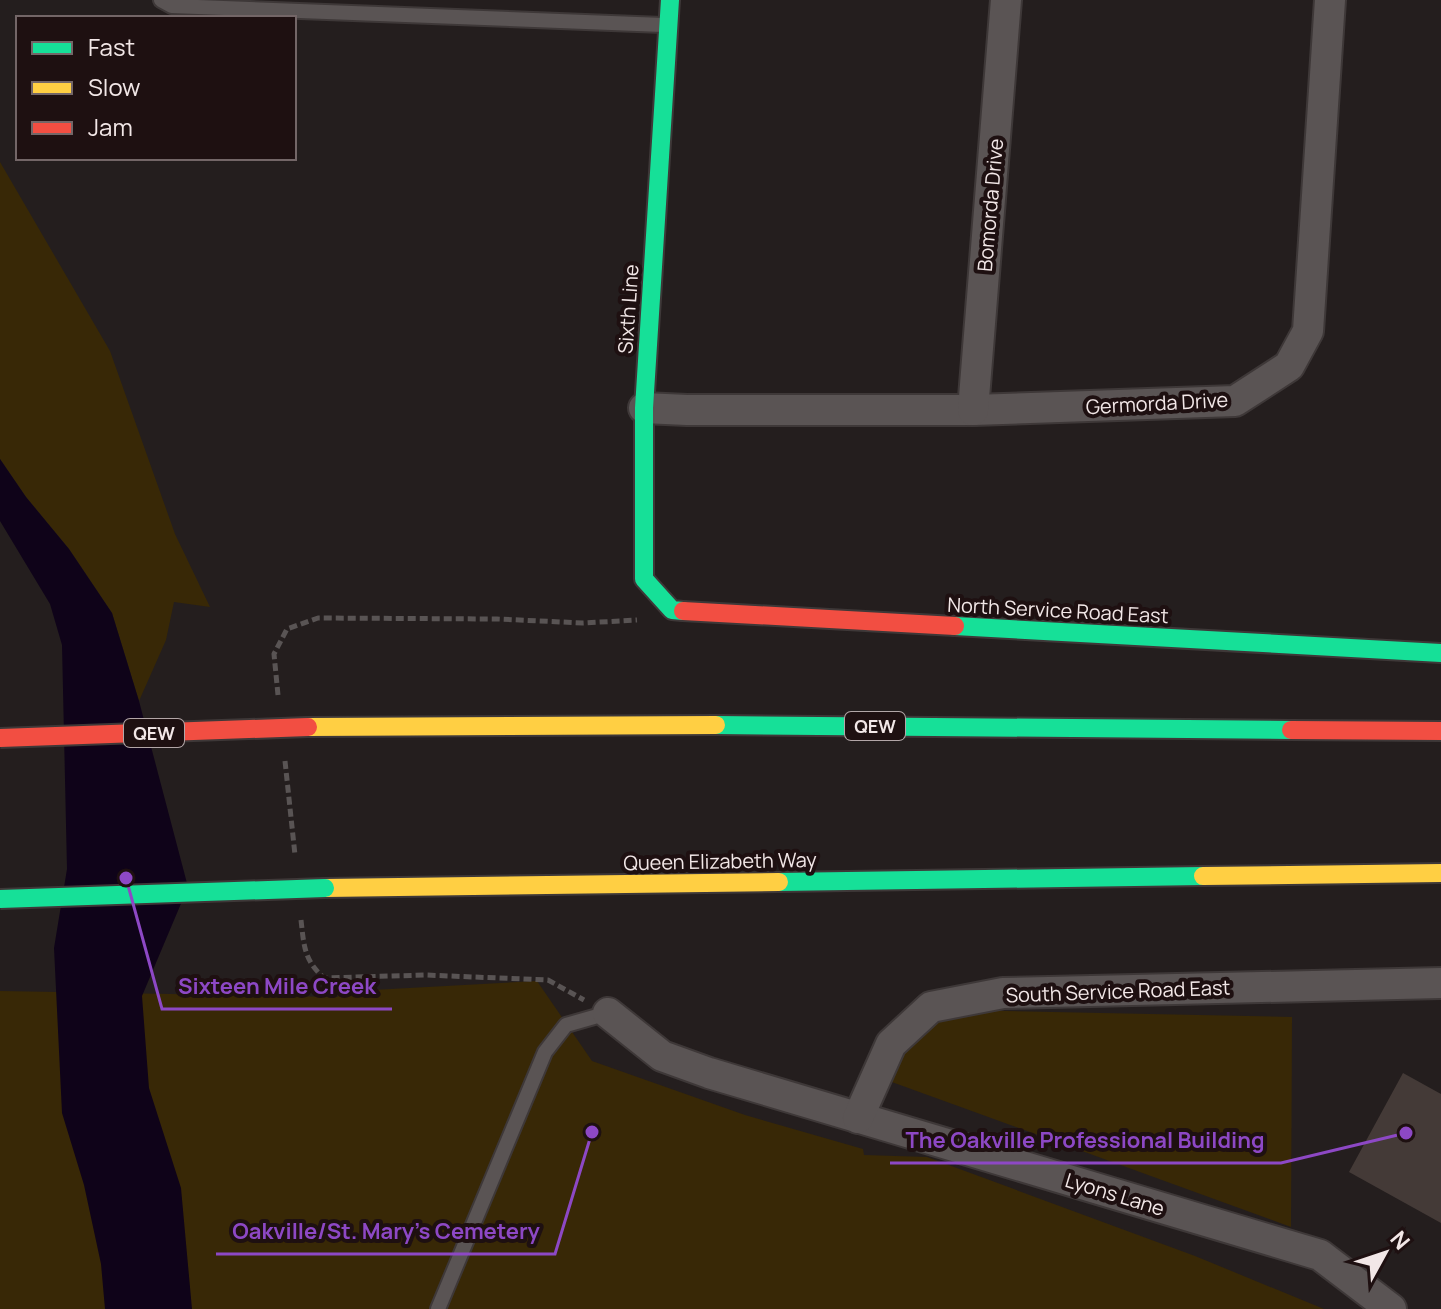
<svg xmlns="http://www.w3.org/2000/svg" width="1441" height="1309" viewBox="0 0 1441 1309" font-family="Manrope,sans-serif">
	<rect width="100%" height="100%" fill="#241e1e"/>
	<g fill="#382806">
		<polygon points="0,162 110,351 175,534 210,607 174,602 166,640 139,701 112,613 69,549 26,497 0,459"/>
		<polygon points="537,981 592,1061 745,1115 863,1149 864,1155 927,1157 1195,1256 1324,1309 0,1309 0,991 338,997 336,992"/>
		<polygon points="961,1010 1292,1017 1291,1227 889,1081 911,1037"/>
	</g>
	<polygon fill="#0f0319" points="0,459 26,497 69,549 112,613 139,701 188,887 142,996 149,1088 181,1188 192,1309 105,1309 101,1264 84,1185 62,1113 54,948 67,869 62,645 50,604 0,521"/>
	<polygon fill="#443a37" points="1403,1073 1441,1094 1441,1223 1349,1172"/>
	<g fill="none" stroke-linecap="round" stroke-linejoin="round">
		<defs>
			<g id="lane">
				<polyline points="161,0 172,6 663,25"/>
				<polyline points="438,1309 545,1052 566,1025 608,1013"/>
			</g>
			<g id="street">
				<polyline points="644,408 687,410 973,410 1235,401 1289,366 1308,331 1330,0"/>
				<polyline points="973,410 1006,0"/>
				<polyline points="608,1013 662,1056 709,1073 1320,1255 1391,1309"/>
				<polyline points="858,1118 891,1044 931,1007 1003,993 1441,983"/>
			</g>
			<g id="fast">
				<polyline points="670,0 644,408 644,579 672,610 683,611"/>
				<polyline points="955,626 1441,653"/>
				<polyline points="716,725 1291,730"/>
				<polyline points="779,882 1203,876"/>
			</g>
			<g id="slow">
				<polyline points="308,727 716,725"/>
				<polyline points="1203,876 1441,873"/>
				<polyline points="325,888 779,882"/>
			</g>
			<g id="jam">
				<polyline points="683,611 955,626"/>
				<polyline points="1291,730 1441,731"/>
			</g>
		</defs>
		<use href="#lane" stroke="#3e3838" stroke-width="18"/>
		<use href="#street" stroke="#3e3838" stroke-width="34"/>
		<use href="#fast" stroke="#3e3838" stroke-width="22"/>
		<use href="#slow" stroke="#3e3838" stroke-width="22"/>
		<use href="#jam" stroke="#3e3838" stroke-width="22"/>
		<g stroke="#595454" stroke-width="5" stroke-dasharray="8 4" stroke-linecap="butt">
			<polyline points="278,695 274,654 287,629 318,618 497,619 583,623 637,620"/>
			<polyline points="285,761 295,855"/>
			<path d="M301 920C304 946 304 960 324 978L425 975 548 980 584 1000"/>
		</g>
		<use href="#lane" stroke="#5a5454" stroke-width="14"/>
		<use href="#street" stroke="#5a5454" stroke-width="30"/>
		<use href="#fast" stroke="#16e098" stroke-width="18"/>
		<use href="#slow" stroke="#ffcf43" stroke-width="18"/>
		<use href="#jam" stroke="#f24e42" stroke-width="18"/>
		<defs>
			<polyline id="fast-bridge" points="0,899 325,888"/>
			<polyline id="jam-bridge" points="0,738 308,727"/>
		</defs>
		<use href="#fast-bridge" stroke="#3e3838" stroke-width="22" stroke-linecap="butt"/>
		<use href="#jam-bridge" stroke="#3e3838" stroke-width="22" stroke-linecap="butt"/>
		<use href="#fast-bridge" stroke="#16e098" stroke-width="18"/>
		<use href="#jam-bridge" stroke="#f24e42" stroke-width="18"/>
	</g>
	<g text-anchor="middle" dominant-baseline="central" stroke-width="8" stroke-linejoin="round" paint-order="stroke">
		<g fill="#1e1011" stroke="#b2a6a7" stroke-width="2">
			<rect x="845" y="712" width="60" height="28" rx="6"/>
			<rect x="124" y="719" width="60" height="28" rx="6"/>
		</g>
		<g font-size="18" font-weight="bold" fill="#f2e7e7">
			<text x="875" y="726">QEW</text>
			<text x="154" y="733">QEW</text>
		</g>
		<g font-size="20" fill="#f2e7e7" stroke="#1e1011">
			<text transform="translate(990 205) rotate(-85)">Bomorda Drive</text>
			<text transform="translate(628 309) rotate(-86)">Sixth Line</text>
			<text transform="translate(1157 403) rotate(-3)">Germorda Drive</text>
			<text transform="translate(1058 610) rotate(3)">North Service Road East</text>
			<text transform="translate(720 861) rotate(-1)">Queen Elizabeth Way</text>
			<text transform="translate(1118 991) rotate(-2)">South Service Road East</text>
			<text transform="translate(1115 1194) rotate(17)">Lyons Lane</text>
		</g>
	</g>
	<path fill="none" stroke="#8d48c5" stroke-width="3" d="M126 878L162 1009H392M1406 1133L1281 1163H890M592 1132L555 1254H216"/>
	<g fill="#8d48c5" stroke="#1e1011" stroke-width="3">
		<circle cx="126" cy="878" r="8"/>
		<circle cx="1406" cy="1133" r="8"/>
		<circle cx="592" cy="1132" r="8"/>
	</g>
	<g font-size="22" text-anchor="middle" font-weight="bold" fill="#8d48c5" stroke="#1e1011" stroke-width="8" stroke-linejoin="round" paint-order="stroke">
		<text x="277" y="994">Sixteen Mile Creek</text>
		<text x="1085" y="1148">The Oakville Professional Building</text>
		<text x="386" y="1239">Oakville/St. Mary's Cemetery</text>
	</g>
	<rect x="16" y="16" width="280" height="144" fill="#1e1011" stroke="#736667" stroke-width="2"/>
	<rect x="32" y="42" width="40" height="12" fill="#16e098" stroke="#736667" stroke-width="2"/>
	<text x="88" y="56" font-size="24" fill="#f2e7e7">Fast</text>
	<rect x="32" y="82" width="40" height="12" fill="#ffcf43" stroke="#736667" stroke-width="2"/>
	<text x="88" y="96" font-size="24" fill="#f2e7e7">Slow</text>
	<rect x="32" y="122" width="40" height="12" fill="#f24e42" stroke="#736667" stroke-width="2"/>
	<text x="88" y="136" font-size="24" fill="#f2e7e7">Jam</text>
	<g transform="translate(1385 1253) rotate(50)" stroke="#1e1011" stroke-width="6" paint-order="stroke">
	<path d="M0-6L14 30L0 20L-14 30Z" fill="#f2e7e7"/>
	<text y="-12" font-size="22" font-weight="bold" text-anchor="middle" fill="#f2e7e7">N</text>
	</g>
</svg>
